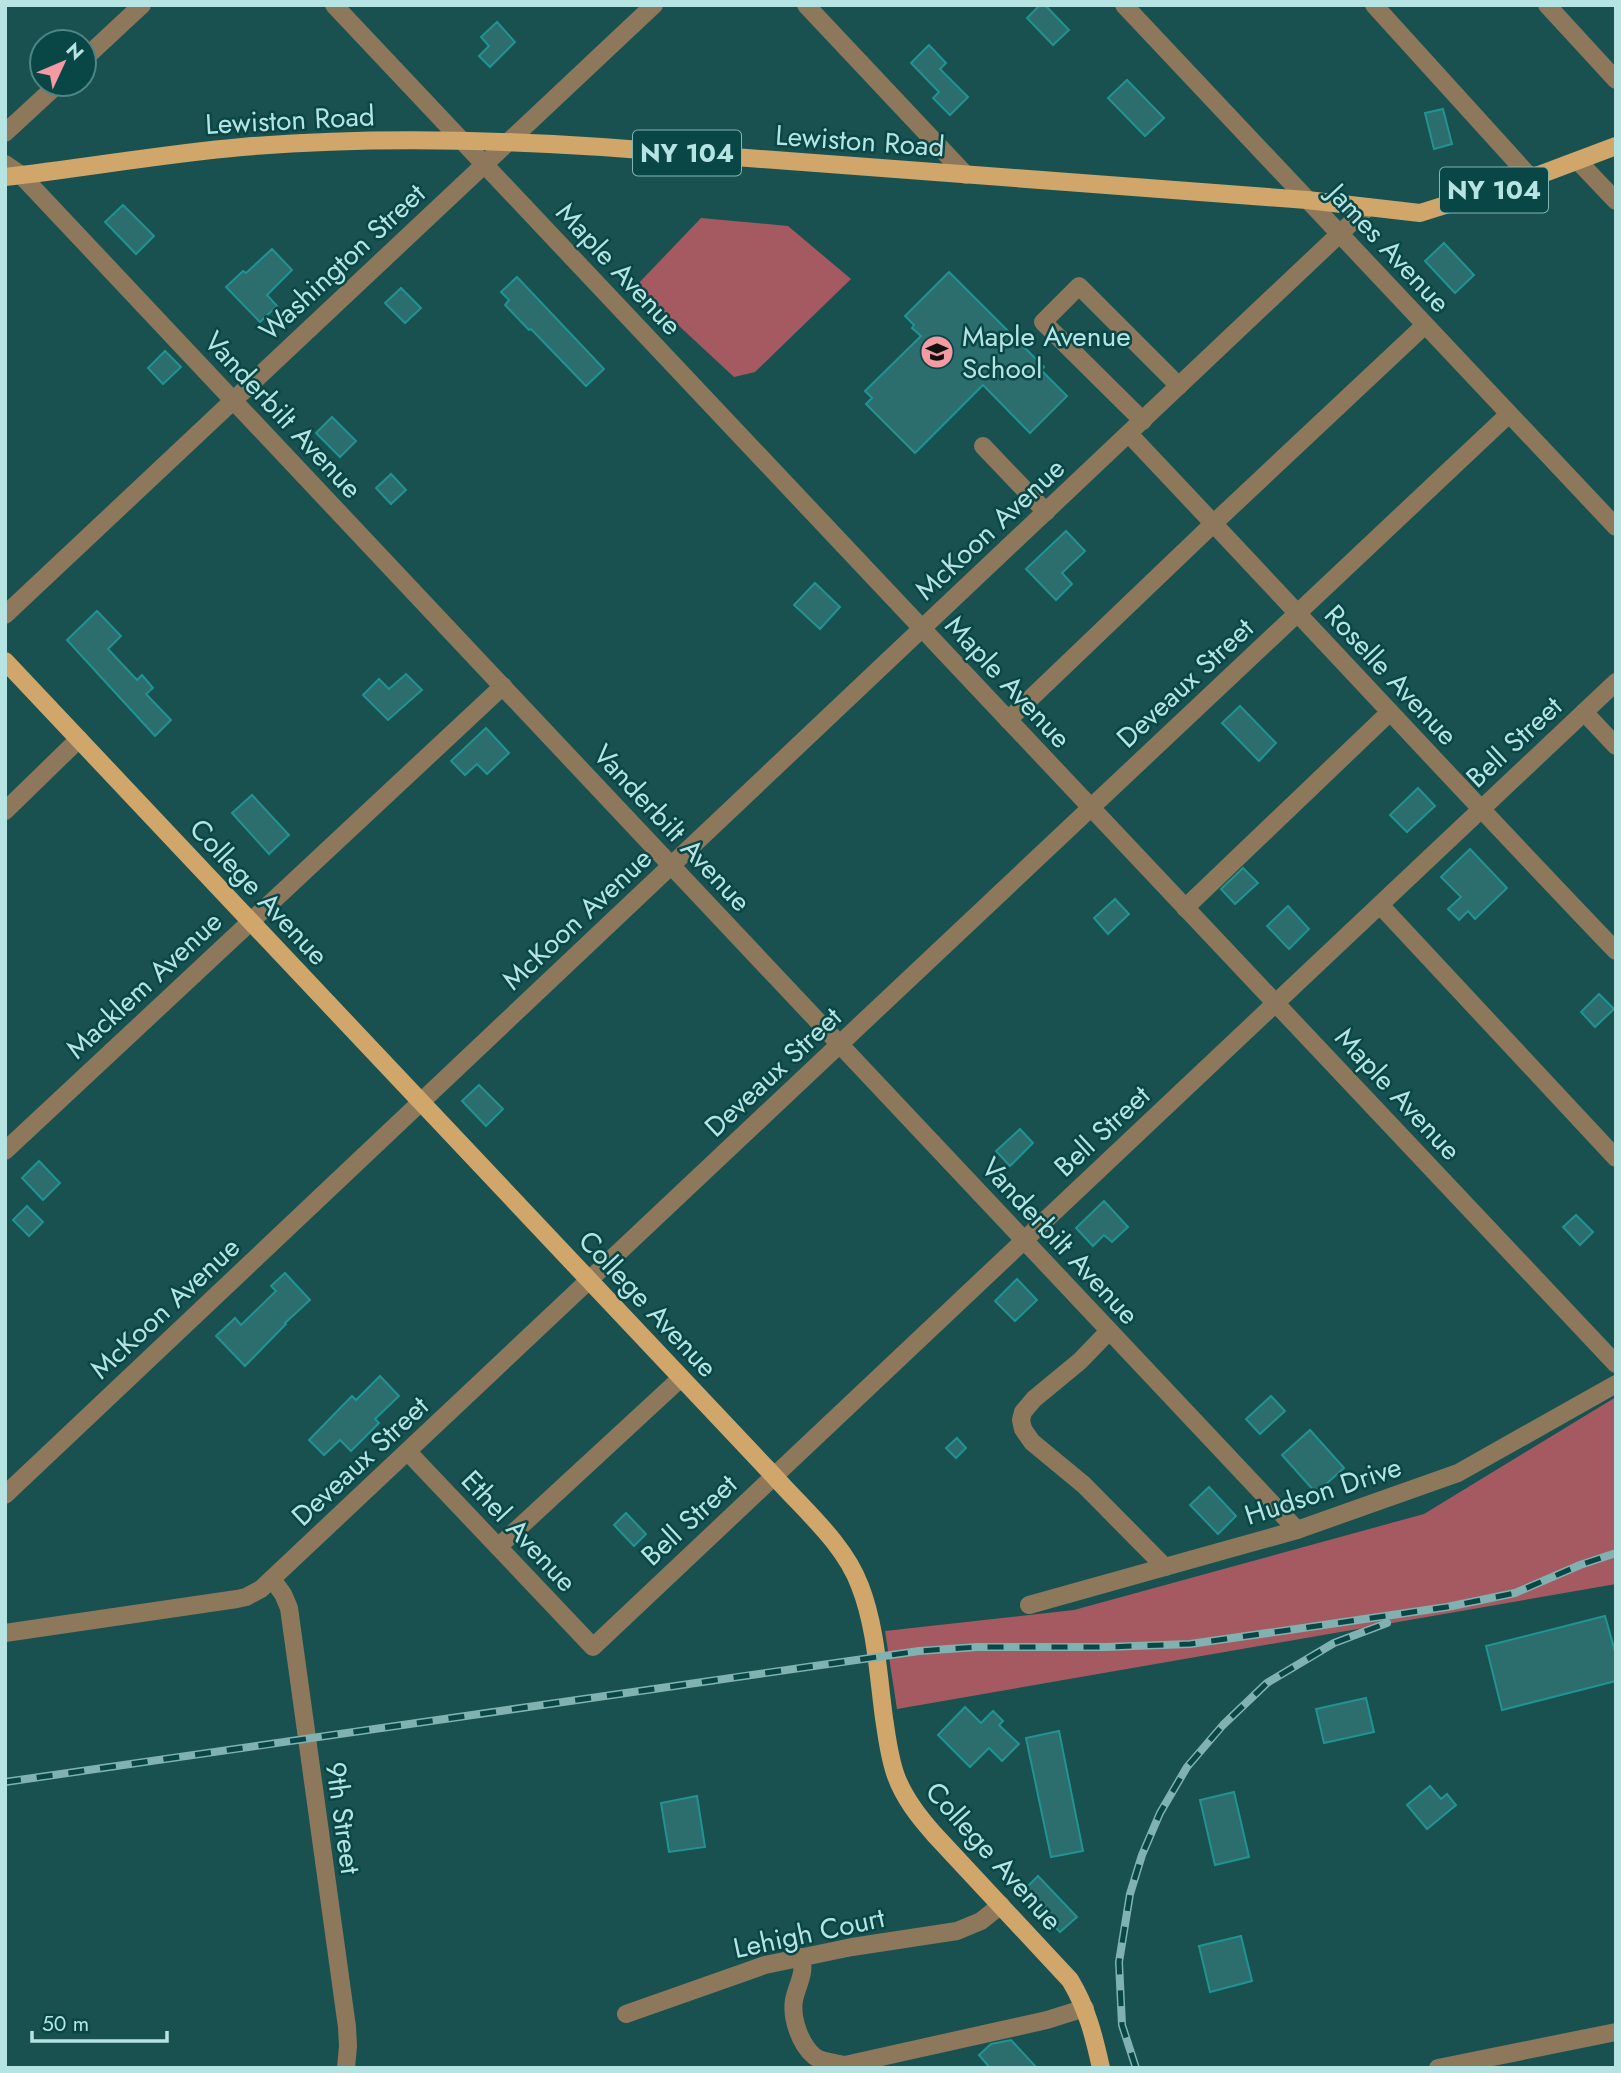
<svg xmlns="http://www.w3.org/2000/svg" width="1621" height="2073" viewBox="0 0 1621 2073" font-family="Jost,sans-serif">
	<rect width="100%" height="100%" fill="#195150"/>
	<g fill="#a55a62">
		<polygon points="701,218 788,226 851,279 755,372 734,377 636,286"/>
		<polygon points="1616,1397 1616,1584 897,1709 885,1631 1074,1610 1424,1514"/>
	</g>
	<g fill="#2c6d6d" stroke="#229393" stroke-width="2">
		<polygon points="1040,5 1045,5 1069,30 1053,45 1027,18"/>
		<polygon points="497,22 515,42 490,67 479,56 489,46 481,37"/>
		<polygon points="929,45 946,63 940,69 968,97 950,115 933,98 939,92 911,63"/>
		<polygon points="1127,80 1164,118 1145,136 1108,98"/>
		<polygon points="1443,109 1452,144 1434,149 1425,113"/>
		<polygon points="123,205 154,236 136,254 105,222"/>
		<polygon points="1444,243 1474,275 1455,293 1425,261"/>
		<polygon points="272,249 292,270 267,295 277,306 260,322 226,287 243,271 246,273"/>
		<polygon points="949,272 1044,367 1041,370 1067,396 1030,433 983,385 915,453 866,404 872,398 865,391 921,336 912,328 914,325 905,316"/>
		<polygon points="517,277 604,369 586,386 531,329 529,330 505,305 509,300 501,292"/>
		<polygon points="401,288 421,308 405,323 385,303"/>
		<polygon points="165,351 181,367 163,384 148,368"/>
		<polygon points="332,417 356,441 340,457 316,433"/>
		<polygon points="391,474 406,490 391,504 376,488"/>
		<polygon points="1066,531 1085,551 1062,573 1072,584 1056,600 1026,569"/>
		<polygon points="815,583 840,607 820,629 794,605"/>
		<polygon points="97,611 121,636 108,649 137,680 142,675 153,688 146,694 171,720 155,736 67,640"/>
		<polygon points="406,674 422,690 388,720 363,695 379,679 389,689"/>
		<polygon points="1240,706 1276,743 1259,761 1222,723"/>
		<polygon points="486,728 509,753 487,774 477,764 465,775 451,761"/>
		<polygon points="1418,788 1435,806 1407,832 1390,815"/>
		<polygon points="252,795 289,835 269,854 232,813"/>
		<polygon points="1470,849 1507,888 1475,919 1468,911 1459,920 1448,909 1461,897 1441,877"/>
		<polygon points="1243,868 1258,883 1235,904 1221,889"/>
		<polygon points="1115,899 1129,914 1108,934 1094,918"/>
		<polygon points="1288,906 1309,929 1289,949 1267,926"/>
		<polygon points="1599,994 1614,1009 1595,1027 1581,1012"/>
		<polygon points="479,1085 503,1109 486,1126 462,1101"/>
		<polygon points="1020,1129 1033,1143 1010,1166 996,1151"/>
		<polygon points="39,1161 60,1183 43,1200 22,1178"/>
		<polygon points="1104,1201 1128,1227 1112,1242 1104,1235 1093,1246 1076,1228"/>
		<polygon points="27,1206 43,1222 29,1236 13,1220"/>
		<polygon points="1576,1215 1593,1232 1580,1245 1563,1227"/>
		<polygon points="285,1273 310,1300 285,1323 286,1324 245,1366 216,1336 235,1318 241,1325 276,1291 271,1286"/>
		<polygon points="1017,1279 1037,1300 1015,1321 995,1301"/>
		<polygon points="380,1376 399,1396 375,1419 379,1423 351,1451 340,1440 324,1455 309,1440 352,1396 356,1400"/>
		<polygon points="1271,1396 1285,1411 1260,1434 1246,1419"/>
		<polygon points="1310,1430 1344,1468 1316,1493 1282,1455"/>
		<polygon points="957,1438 966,1448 956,1458 946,1448"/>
		<polygon points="1209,1487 1236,1516 1218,1534 1190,1505"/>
		<polygon points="626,1513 646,1534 634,1546 614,1525"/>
		<polygon points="1605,1616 1616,1655 1616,1681 1502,1710 1486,1646"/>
		<polygon points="1366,1698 1374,1732 1324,1743 1316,1709"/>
		<polygon points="965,1707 981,1723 993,1711 1003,1721 999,1725 1019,1744 1002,1761 989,1748 970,1767 938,1735"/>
		<polygon points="1059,1731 1083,1851 1051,1857 1026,1738"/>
		<polygon points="1430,1786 1441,1799 1447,1794 1456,1805 1427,1829 1407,1805"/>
		<polygon points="1234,1792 1249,1857 1215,1865 1200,1800"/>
		<polygon points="697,1796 705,1847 669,1852 661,1803"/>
		<polygon points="1038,1876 1077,1917 1060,1932 1022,1892"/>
		<polygon points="1241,1936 1252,1981 1210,1992 1199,1946"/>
		<polygon points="1011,2040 1037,2068 990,2068 979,2055 991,2044"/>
	</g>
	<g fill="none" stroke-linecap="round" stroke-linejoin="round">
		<g stroke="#8d785b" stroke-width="18">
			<polyline points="334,5 1616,1364"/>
			<polyline points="806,5 966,175"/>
			<polyline points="1124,5 1616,527"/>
			<polyline points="1374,5 1531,178"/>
			<polyline points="1547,5 1616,80"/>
			<polyline points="84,59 142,5"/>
			<polyline points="5,133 58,84"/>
			<polyline points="1578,161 1616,201"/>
			<polyline points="5,164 21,175 1297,1530"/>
			<polyline points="1143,421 1043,322 1079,286 1179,386"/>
			<path d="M1129 434C1292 606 1452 780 1616 951"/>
			<polyline points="983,446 1046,512"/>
			<polyline points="5,615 654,5"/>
			<polyline points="1584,712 1616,746"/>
			<polyline points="1008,720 1214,523 1425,325"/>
			<polyline points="5,811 79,739"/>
			<polyline points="1380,905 1616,1158"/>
			<polyline points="1185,908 1390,712"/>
			<polyline points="5,1151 503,686"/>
			<polyline points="1109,1331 1080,1361 1034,1399 1023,1412 1021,1420 1023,1429 1032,1442 1084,1485 1165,1567"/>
			<polyline points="408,1452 593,1647 1616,682"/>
			<polyline points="5,1495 1368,207"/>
			<polyline points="498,1547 681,1378"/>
			<polyline points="272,1579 283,1594 289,1608 347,2027 348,2046 346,2068"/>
			<polyline points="1029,1605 1297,1530 1458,1473 1616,1384"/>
			<polyline points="5,1633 237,1599 246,1597 261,1589 1509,414"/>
			<path d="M801 1957C806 1973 797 1985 794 2000 791 2018 800 2044 814 2056 821 2062 837 2063 845 2065L1047 2020 1085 2008"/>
			<polyline points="626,2014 765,1965 852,1947 957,1931 981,1921 1001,1905"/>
			<polyline points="1438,2068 1616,2032"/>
		</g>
		<g stroke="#d1a66a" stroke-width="18">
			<path d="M5 177C84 168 163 154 242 147 362 137 482 139 602 147L1307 200 1420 213 1531 178 1616 146"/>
			<path d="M5 661 774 1476C804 1510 844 1543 860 1586 876 1627 878 1674 884 1718 887 1737 889 1757 896 1776 904 1798 918 1816 934 1834L1070 1980C1087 2008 1094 2036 1101 2068"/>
		</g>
		<defs>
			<g id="rail">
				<polyline points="5,1782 919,1651 977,1647 1106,1647 1190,1644 1289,1630 1447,1607 1515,1593 1580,1565 1616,1553"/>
				<polyline points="1136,2068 1122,2025 1119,1962 1130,1894 1142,1855 1160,1813 1187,1767 1223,1725 1267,1683 1334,1643 1387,1623"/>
			</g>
		</defs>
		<use href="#rail" stroke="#80b2b1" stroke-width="8"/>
		<use href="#rail" stroke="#094646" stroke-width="5" stroke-dasharray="16" stroke-linecap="butt"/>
	</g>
	<defs>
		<symbol id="school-disc" viewBox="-11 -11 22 22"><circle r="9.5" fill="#f49aa2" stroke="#094646"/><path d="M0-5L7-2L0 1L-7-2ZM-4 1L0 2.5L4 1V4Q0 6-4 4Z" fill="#111"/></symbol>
	</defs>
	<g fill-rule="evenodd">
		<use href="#school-disc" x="918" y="333" width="38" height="38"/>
	</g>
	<g text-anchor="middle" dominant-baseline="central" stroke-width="5" stroke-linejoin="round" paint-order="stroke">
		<g fill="#094646" stroke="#82b5b4" stroke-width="2">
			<rect x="633" y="130.5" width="108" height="45" rx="5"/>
			<rect x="1440" y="167.5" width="108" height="45" rx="5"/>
		</g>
		<g font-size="26" font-weight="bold" fill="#b6e4e3">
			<text x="687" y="153">NY 104</text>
			<text x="1494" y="190">NY 104</text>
		</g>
		<g font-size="28" fill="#b6e4e3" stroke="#094646">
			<text transform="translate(290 120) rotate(-3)">Lewiston Road</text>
			<text transform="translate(860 141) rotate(4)">Lewiston Road</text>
			<text transform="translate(1389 248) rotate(47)">James Avenue</text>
			<text transform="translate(342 262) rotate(-43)">Washington Street</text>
			<text transform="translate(619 269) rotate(47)">Maple Avenue</text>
			<text transform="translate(283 415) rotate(47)">Vanderbilt Avenue</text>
			<text transform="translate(990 529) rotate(-43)">McKoon Avenue</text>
			<text transform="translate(1391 675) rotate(47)">Roselle Avenue</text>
			<text transform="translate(1008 682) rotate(47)">Maple Avenue</text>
			<text transform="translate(1185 683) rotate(-43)">Deveaux Street</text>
			<text transform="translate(1514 742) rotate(-43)">Bell Street</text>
			<text transform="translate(672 828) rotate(47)">Vanderbilt Avenue</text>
			<text transform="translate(259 892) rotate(47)">College Avenue</text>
			<text transform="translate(577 919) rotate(-43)">McKoon Avenue</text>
			<text transform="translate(144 985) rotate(-43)">Macklem Avenue</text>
			<text transform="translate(773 1072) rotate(-43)">Deveaux Street</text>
			<text transform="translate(1398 1094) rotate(47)">Maple Avenue</text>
			<text transform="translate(1102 1131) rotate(-43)">Bell Street</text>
			<text transform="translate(1060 1241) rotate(47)">Vanderbilt Avenue</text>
			<text transform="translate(648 1304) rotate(47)">College Avenue</text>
			<text transform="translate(165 1308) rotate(-43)">McKoon Avenue</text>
			<text transform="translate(360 1461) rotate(-43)">Deveaux Street</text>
			<text transform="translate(1323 1491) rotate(-18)">Hudson Drive</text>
			<text transform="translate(689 1520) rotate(-43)">Bell Street</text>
			<text transform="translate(519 1531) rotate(47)">Ethel Avenue</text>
			<text transform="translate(343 1818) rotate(82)">9th Street</text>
			<text transform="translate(994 1856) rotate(48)">College Avenue</text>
			<text transform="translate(809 1933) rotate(-12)">Lehigh Court</text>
		</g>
		<g font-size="28" fill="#b6e4e3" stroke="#094646" text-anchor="start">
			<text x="962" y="336">Maple Avenue<tspan x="962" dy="32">School</tspan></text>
		</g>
	</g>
	<rect width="1621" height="2073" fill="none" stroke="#b6e4e3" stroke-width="14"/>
	<g transform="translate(63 63) rotate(46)"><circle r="33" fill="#094646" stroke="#4e8585" stroke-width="2"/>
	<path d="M0-5L12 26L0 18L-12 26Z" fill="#f49aa2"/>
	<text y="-10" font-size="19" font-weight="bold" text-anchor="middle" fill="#b6e4e3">N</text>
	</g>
	<path d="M32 2031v10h135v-10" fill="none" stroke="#b6e4e3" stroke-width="3.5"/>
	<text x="42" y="2031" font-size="21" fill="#b6e4e3" stroke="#094646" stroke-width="5" paint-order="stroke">50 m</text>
</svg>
